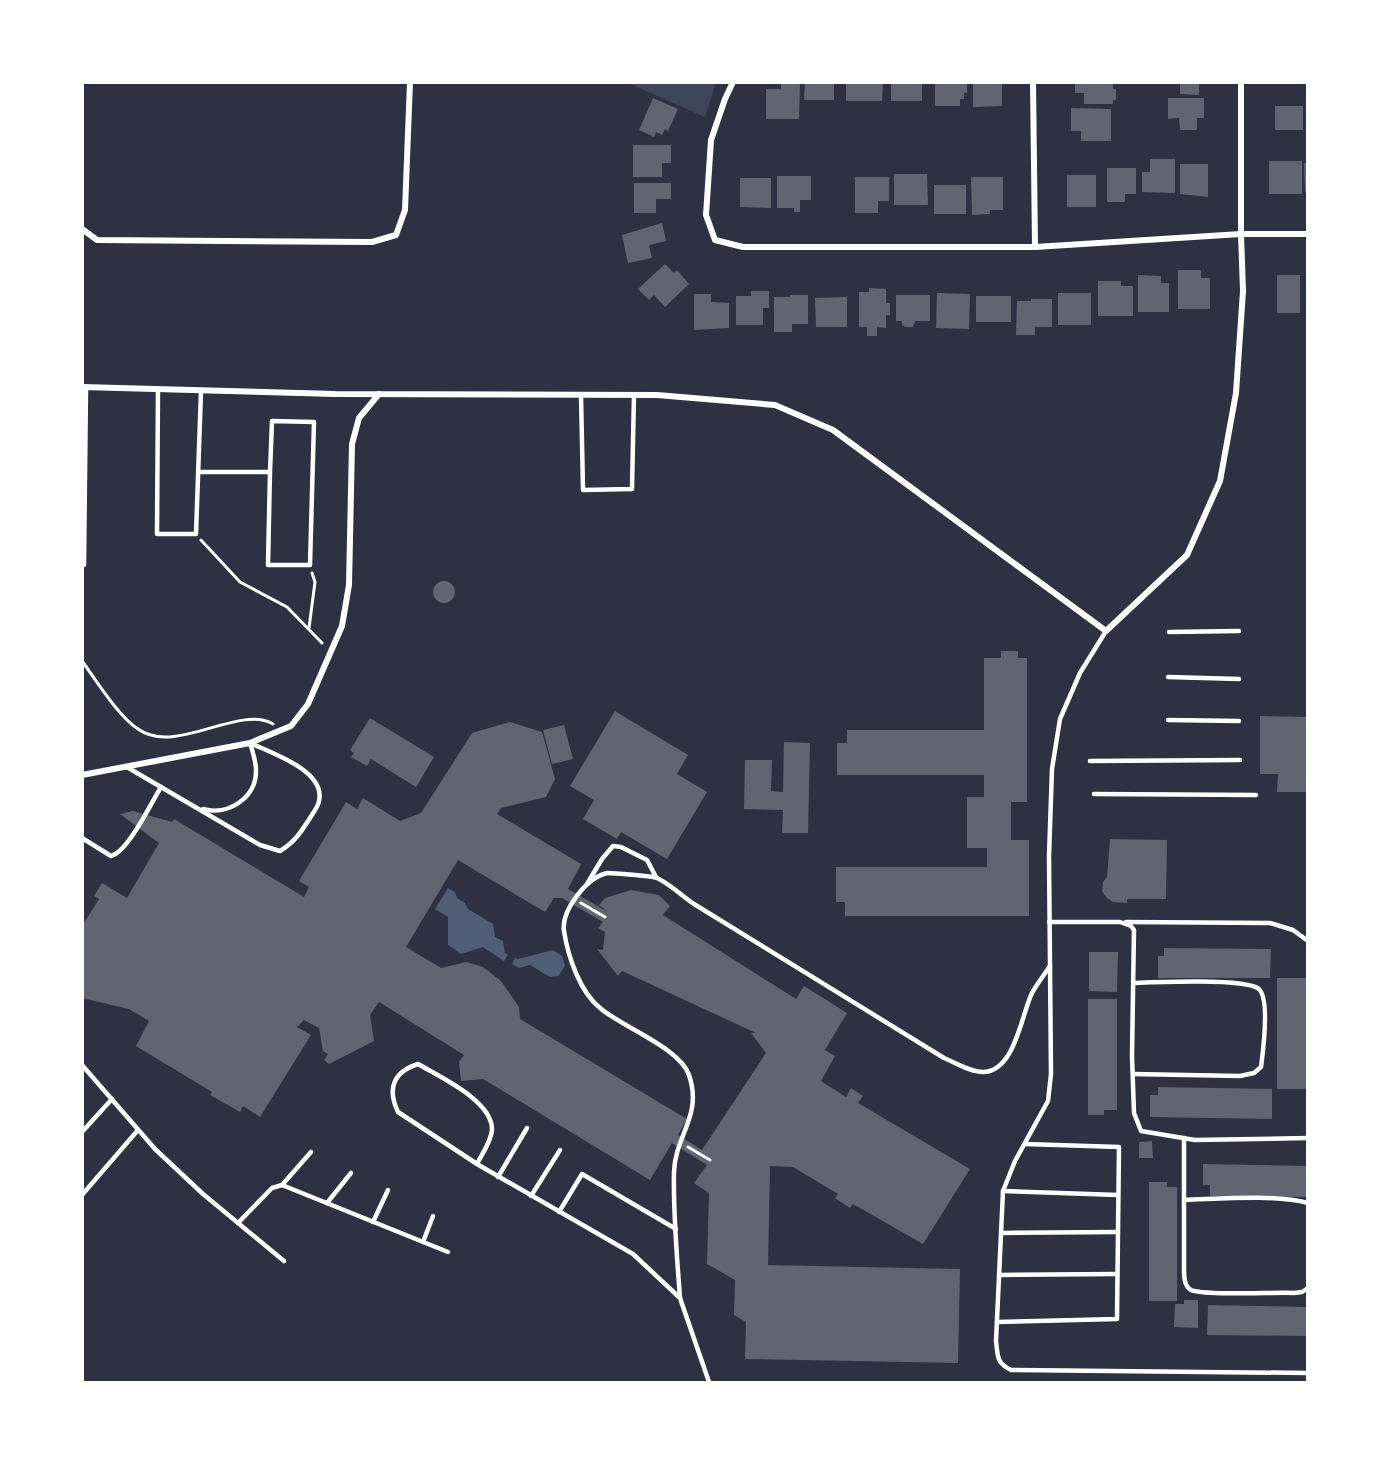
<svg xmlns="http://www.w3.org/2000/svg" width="1390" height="1465" viewBox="0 0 1390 1465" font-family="'Titillium Web',sans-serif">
	<rect width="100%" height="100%" fill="#2d3142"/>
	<polygon fill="#3c4559" points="628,83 716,82 716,83 705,117"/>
	<g fill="#4f5d75">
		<polygon points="448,888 455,892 457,898 465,903 468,909 493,924 495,937 503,941 505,953 508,955 504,961 483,947 461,954 448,945 448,917 435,909"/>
		<polygon points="553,950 562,956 565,965 559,976 550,977 530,965 519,968 512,964 515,958 518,959"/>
	</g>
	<g fill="#626471" fill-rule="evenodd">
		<polygon points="781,82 800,83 799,119 766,119 766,89 781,89"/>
		<polygon points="805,82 834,82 834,100 804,100"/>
		<polygon points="846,82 883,82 882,101 846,101"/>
		<rect x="891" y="82" width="31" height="19"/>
		<polygon points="935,82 967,82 967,93 964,93 964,99 960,99 960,106 935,106"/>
		<polygon points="973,82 1002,82 1002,106 973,107"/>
		<polygon points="1075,82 1113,82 1113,89 1116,89 1116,100 1113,100 1113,104 1084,104 1084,93 1075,93"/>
		<polygon points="1180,82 1199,82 1199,95 1180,94"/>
		<polygon points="653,98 678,109 668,131 665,129 662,135 656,132 654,137 639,130"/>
		<polygon points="1168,98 1204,98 1204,118 1197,118 1197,130 1180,130 1179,118 1168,119"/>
		<rect x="1275" y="106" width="28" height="24"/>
		<polygon points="1071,108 1111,109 1111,141 1081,141 1081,131 1071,131"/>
		<polygon points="633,145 671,145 671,163 662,163 662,177 633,177"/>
		<polygon points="1150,159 1175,159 1175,193 1142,192 1142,172 1150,172"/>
		<rect x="1269" y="161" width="33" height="33"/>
		<polygon points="1304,163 1308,163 1308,193 1305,193"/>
		<polygon points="1180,164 1208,164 1208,197 1180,194"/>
		<polygon points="1107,168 1136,168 1136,194 1125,194 1125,202 1107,202"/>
		<polygon points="894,174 927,174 928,205 894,205"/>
		<rect x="1067" y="175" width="29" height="32"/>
		<polygon points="777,176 811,176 811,200 800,200 800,212 794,212 794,208 777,208"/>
		<polygon points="855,177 889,177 889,201 878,201 878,213 855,213"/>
		<polygon points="971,177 1003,177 1003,210 990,210 990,214 972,215"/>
		<polygon points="740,178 771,178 771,208 740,207"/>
		<polygon points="634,183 671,183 671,199 656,199 656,213 634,213"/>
		<rect x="934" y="185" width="32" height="29"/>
		<polygon points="662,223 666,241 649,245 652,258 628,263 622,235"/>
		<polygon points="665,264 674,273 677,270 689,284 665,307 654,295 649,300 638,289"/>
		<polygon points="1178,270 1201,270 1201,278 1210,278 1210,309 1178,309"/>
		<polygon points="1138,275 1161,276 1161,283 1169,283 1169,312 1138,312"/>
		<rect x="1277" y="275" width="23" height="38"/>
		<polygon points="1098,281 1121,281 1121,286 1133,286 1133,316 1098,316"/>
		<polygon points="869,288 886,289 886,303 890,303 890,315 886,315 886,328 877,327 877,336 867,336 867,327 859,327 859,292 869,292"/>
		<polygon points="751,291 769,291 769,308 763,308 763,325 736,325 736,296 751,296"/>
		<polygon points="937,293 970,294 969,329 936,328"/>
		<rect x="1058" y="293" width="33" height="32"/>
		<polygon points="694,294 711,294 711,302 729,303 729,328 694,330"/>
		<polygon points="790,295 808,295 808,324 792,324 792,332 774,332 774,297 790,297"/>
		<polygon points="896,295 930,295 930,321 915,321 913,327 905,327 902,325 902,321 896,321"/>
		<rect x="976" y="296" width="35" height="26"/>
		<polygon points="847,297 847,327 816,327 815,298"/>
		<polygon points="1031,299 1052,299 1052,327 1035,327 1035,335 1016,335 1017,301 1031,301"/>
		<circle cx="444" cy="592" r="11"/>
		<polygon points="1001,651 1018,651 1018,658 1027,658 1027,802 1011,802 1011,840 1029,840 1029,916 845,916 845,902 836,902 836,867 987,867 987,848 967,848 967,797 984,797 984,775 837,775 837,743 847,743 847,730 984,730 984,658 1001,658"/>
		<polygon points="615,711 688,755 677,774 707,792 667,859 621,832 617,839 583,819 594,800 570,786"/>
		<polygon points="1260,716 1308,717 1308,792 1277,792 1278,774 1260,774"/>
		<polygon points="370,718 434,757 416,787 371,759 367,766 351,757 354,753 350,750"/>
		<path d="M510 722 542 732 555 779 546 797 501 808 497 814 581 864 568 889 608 912 599 905 605 898 631 890 659 895 670 906 663 915 796 999 804 986 847 1013 825 1050 835 1056 821 1081 846 1097 851 1088 863 1096 858 1103 970 1169 923 1244 853 1204 850 1208 835 1198 838 1194 793 1167 770 1166 768 1265 960 1269 958 1363 745 1359 746 1322 734 1315 735 1280 707 1264 709 1193 694 1183 707 1165 672 1143 650 1180 483 1079 461 1081 459 1062 464 1055 379 1002 370 1015 374 1041 329 1064 324 1060 328 1054 323 1051 319 1028 304 1020 297 1027 311 1035 260 1117 243 1106 240 1112 210 1095 212 1092 136 1046 149 1021 129 1009 82 998V926L99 899 94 896 102 883 127 898 159 843 120 814 133 811 172 822 174 819 304 897 309 887 299 881 346 802 357 809 363 798 400 821 421 813 472 733ZM458 860 545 912 554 898H562L603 922 598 928 605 932 603 950 597 949 618 976 622 971 756 1033H751L766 1053 702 1150 678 1135 687 1119 520 1019 519 1007 501 981 483 967 466 962 441 968 406 947Z"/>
		<polygon points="564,725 573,759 552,764 543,730"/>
		<polygon points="784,742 810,743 808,833 782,833 783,810 744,809 745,760 772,760 771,791 783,792"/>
		<polygon points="1110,839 1167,840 1166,899 1127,899 1127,903 1113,902 1107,898 1102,891 1103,882 1107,877"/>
		<polygon points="1164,948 1271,949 1270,978 1158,978 1158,956 1164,956"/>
		<polygon points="1089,952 1118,952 1117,992 1089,991"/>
		<rect x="1277" y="978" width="31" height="111"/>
		<polygon points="1088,999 1117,999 1117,1110 1104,1110 1104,1115 1088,1115"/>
		<polygon points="1158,1087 1272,1089 1272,1119 1150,1117 1150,1095 1158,1095"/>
		<polygon points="1152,1141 1153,1158 1139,1158 1139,1142"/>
		<polygon points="1203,1164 1308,1166 1308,1197 1210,1196 1210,1185 1203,1185"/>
		<polygon points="1149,1182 1167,1182 1167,1187 1177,1187 1177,1301 1149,1301"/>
		<polygon points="1184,1300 1198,1300 1198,1328 1174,1327 1175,1304 1184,1304"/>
		<polygon points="1208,1305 1308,1307 1308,1336 1207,1335"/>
	</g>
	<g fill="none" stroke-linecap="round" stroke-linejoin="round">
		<g stroke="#fff" stroke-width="3">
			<polyline points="201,540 240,582 287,607 322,643"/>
			<polyline points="309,628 315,582 312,573"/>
			<path d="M82 661C96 680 118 716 138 729 175 756 239 704 273 724"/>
			<polyline points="581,903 605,917"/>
			<polyline points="688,1147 710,1160"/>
		</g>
		<g stroke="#fff" stroke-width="4.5">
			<polyline points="158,389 157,534 196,534 201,391"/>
			<polyline points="581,395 583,490 632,489 634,395"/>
			<polyline points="198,472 270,472 272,421 314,422 310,565 268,565 270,472"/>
			<polyline points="82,565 84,565 86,388"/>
			<path d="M1106 631 1080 673 1060 719 1052 769 1049 856 1051 1074 1048 1101 1015 1161 1003 1191 996 1341C998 1356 996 1363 1011 1370L1308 1373"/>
			<polyline points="1169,632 1239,631"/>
			<polyline points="1168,677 1239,679"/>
			<polyline points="1168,720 1239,721"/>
			<polyline points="1090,761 1240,760"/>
			<path d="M125 766 260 845 280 851C295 842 301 832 310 818 313 813 318 807 319 801 326 771 272 753 250 743"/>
			<polyline points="1094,794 1256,795"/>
			<path d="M203 809C228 816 256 798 256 771 256 761 253 752 250 743"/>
			<path d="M82 838 111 856C128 852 151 803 161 787"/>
			<polyline points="587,884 602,859 613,846 621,847 647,860 656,877"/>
			<polyline points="1049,922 1120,922 1131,926 1134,930 1132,1056 1134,1113 1141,1131 1195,1140 1308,1138"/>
			<polyline points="1126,922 1270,923 1293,930 1308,941"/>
			<polyline points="82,1065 155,1149 203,1194 284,1261"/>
			<path d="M1133 1074 1240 1076 1254 1073 1261 1067C1263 1052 1270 1000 1259 989 1247 978 1155 982 1135 983"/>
			<polyline points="82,1132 112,1099"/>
			<path d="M1184 1138V1269C1184 1276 1184 1286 1191 1290 1204 1296 1276 1292 1294 1293L1302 1292 1308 1288"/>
			<path d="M477 1164C482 1154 491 1142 492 1130 493 1101 440 1077 418 1064 393 1072 387 1089 398 1112L477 1164 633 1254 680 1298 709 1382"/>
			<polyline points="498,1177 527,1128"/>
			<polyline points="282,1185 311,1152"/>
			<polyline points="1003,1191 1118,1195"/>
			<polyline points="82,1195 138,1130"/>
			<polyline points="531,1196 560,1150"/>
			<path d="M1184 1200C1219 1199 1274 1194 1308 1203"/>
			<polyline points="327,1203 351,1173"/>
			<polyline points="559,1212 582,1174 676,1229"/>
			<polyline points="373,1222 388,1190"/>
			<polyline points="238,1223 272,1188 282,1185 448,1252"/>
			<polyline points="1001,1233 1118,1232"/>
			<polyline points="423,1242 433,1216"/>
			<polyline points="999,1275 1117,1274"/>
			<path d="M680 1298C677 1256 673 1214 674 1172 675 1135 703 1116 689 1075 680 1048 622 1027 600 1008 580 992 568 957 564 931 561 911 586 878 607 873 612 873 653 876 657 878 670 884 682 896 694 904L944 1058C956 1063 970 1072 983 1072 1015 1071 1021 1016 1032 993 1037 984 1044 975 1050 966"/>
			<polyline points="997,1322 1117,1319 1119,1147 1025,1144"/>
		</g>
		<g stroke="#fff" stroke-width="6">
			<polyline points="733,82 725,99 711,140 706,215 715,240 743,247 1035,247 1241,234 1308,234"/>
			<polyline points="1033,82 1035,247"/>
			<polyline points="82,229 97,240 372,242 396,235 405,210 410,82"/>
			<polyline points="82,387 335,394 657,395 775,405 833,430 1106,631 1187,555 1220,481 1236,393 1243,291 1241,234 1241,82"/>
			<polyline points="82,775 250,743 291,726 308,704 342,626 349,585 352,444 359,418 379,394"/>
		</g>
	</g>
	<rect width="1390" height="1465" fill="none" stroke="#ffffff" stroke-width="168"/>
</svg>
